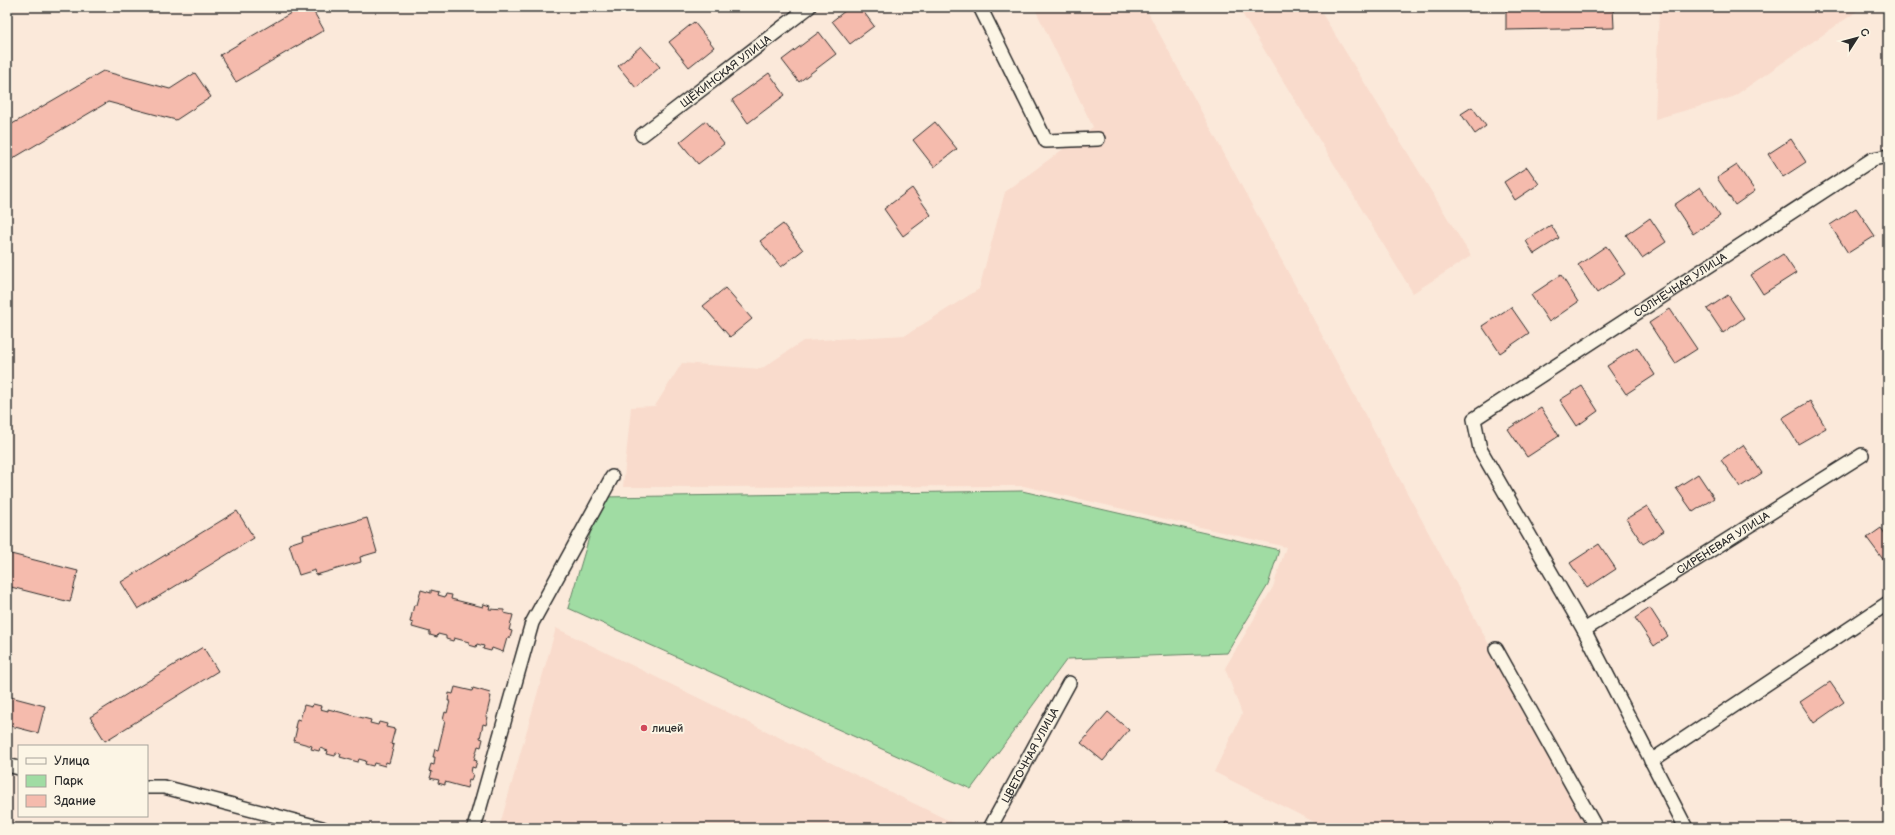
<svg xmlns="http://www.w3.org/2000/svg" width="1895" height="835" viewBox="0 0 1895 835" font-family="'Balsamiq Sans',sans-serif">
	<rect width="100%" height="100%" fill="#fbe9da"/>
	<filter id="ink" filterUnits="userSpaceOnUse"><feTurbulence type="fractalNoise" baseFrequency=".025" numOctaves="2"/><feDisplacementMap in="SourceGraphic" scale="8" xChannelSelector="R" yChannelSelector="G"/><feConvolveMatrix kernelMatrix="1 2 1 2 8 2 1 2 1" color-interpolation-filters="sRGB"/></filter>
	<g filter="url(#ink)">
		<g fill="#f9dbcc">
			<polygon points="1034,7 1145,7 1588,828 1323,828 1312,821 1214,772 1242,714 1225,668 1273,587 1286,547 1024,486 623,487 631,407 655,406 682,363 761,369 803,341 906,335 979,289 1005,192 1093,127"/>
			<polygon points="1238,7 1318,7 1471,256 1413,293"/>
			<polygon points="1659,7 1863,7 1733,97 1655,119"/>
			<polygon points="556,628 964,828 499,828"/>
		</g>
		<polygon fill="#a0dca3" stroke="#668467" points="1022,491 1279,550 1268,585 1227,653 1067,659 971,789 568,608 601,497"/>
		<g fill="#f5bbad" stroke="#2b2b2b">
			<polygon points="301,7 311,7 324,30 236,82 220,55"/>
			<polygon points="850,7 860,7 874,26 850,44 832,21"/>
			<polygon points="1506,7 1613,7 1614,28 1506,30"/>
			<polygon points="694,22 714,47 689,67 669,42"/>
			<polygon points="819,32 836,54 799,82 782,60"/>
			<polygon points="641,46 660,67 636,88 618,66"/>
			<polygon points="103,71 170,89 195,73 211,97 176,120 108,102 7,162 7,127"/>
			<polygon points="769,73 785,95 748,123 732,100"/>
			<polygon points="1472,107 1486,126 1475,134 1461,114"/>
			<polygon points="706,121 724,144 698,164 680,142"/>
			<polygon points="935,122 957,149 934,167 913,140"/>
			<polygon points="1791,139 1806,162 1783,177 1768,154"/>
			<polygon points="1737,165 1755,191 1735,205 1717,178"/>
			<polygon points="1527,167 1539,184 1515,200 1504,182"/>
			<polygon points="1700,187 1720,216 1693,234 1674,205"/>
			<polygon points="912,188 931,215 903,236 884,209"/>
			<polygon points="1856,208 1875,236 1848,253 1830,225"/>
			<polygon points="1650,218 1666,242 1642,258 1626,235"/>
			<polygon points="783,224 803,250 781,267 760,241"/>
			<polygon points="1551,225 1559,238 1534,254 1526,241"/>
			<polygon points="1606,246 1625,274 1597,293 1578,265"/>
			<polygon points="1783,254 1796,273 1763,294 1751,275"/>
			<polygon points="1561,275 1578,302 1549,322 1531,295"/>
			<polygon points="725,288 752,319 730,337 703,306"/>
			<polygon points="1728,295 1744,318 1723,333 1707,309"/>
			<polygon points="1511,307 1529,333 1500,353 1482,326"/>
			<polygon points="1670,309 1697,349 1675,363 1649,323"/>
			<polygon points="1637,347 1655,375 1626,394 1607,366"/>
			<polygon points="1582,386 1598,411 1577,426 1560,400"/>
			<polygon points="1810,401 1826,428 1798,444 1782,418"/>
			<polygon points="1541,408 1559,436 1527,457 1508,429"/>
			<polygon points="1743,445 1762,473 1740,487 1721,460"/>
			<polygon points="1698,474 1714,498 1693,512 1676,488"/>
			<polygon points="1647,506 1664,531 1643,544 1626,519"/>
			<polygon points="237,511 254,538 138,609 121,582"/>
			<polygon points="367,518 377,552 360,557 361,562 316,575 315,570 299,575 289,544 304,539 303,535"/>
			<polygon points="1881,528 1888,538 1888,560 1885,562 1867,538"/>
			<polygon points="1599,544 1616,569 1587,588 1570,563"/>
			<polygon points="7,553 78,571 70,602 7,586"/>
			<polygon points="421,590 431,593 431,590 439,592 438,595 445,597 446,594 452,595 451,599 483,607 484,604 490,606 489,609 504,610 504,613 513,615 509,630 512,631 510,638 507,638 503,652 492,648 491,651 483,649 484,646 477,644 476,647 469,645 469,642 454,638 453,641 446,639 446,636 438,634 437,637 430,635 430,632 412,627 413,623 410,622 414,605 417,605"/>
			<polygon points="1650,608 1668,636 1654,646 1635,618"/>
			<polygon points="203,647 218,671 105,741 90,717"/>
			<polygon points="1830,682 1844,702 1814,723 1800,702"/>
			<polygon points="455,687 472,691 473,688 490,693 489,696 491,696 486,717 488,717 486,725 483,724 480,738 483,739 481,747 478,746 474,760 477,761 475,768 472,767 471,773 473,774 471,781 469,780 467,788 445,782 445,785 438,783 439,780 430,778 432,772 429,771 431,764 434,765 435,757 433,757 435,749 438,750 445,721 443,720 445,712 447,713 450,701 448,701 449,693 453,694"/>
			<polygon points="7,696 45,706 38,733 7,725"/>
			<polygon points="313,704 321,706 320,709 328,711 328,709 371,720 370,723 378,725 379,722 387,724 386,727 395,729 391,744 394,745 389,763 386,762 385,766 374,763 373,766 365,764 366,761 359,759 358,762 340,757 341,754 336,753 335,756 327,754 328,751 320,748 319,751 311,749 312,746 294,741 297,728 295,727 297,719 300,720 304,705 312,707"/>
			<polygon points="1108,712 1129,730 1103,761 1081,743"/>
			<polygon points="1226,822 1237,828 1223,828"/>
		</g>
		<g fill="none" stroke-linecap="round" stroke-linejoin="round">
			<defs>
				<g id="street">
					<polyline points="980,7 1046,141 1098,139"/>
					<path id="s1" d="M642 135 809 7"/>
					<path id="s2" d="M1584 630 1862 455"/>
					<polyline points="1496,649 1596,828"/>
					<polyline points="1651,761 1888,603"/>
					<polyline points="7,765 19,768"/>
					<polyline points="147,787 164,787 322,828"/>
					<polyline points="474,828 532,623 612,477"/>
					<path id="s3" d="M990 828 1069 683"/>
					<path id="s4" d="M1686 828 1584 630 1480 449 1474 419 1873 159 1888 156"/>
				</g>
			</defs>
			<use href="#street" stroke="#2b2b2b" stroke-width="16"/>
			<use href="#street" stroke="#fcf5e5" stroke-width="13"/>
		</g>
	</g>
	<circle fill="#d1495b" stroke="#fcf5e5" stroke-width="1.5" cx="644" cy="728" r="4"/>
	<g text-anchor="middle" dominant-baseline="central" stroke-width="4" stroke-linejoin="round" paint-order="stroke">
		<g font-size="11" fill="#2b2b2b" stroke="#fcf5e5">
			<text stroke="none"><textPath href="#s1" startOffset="105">ЩЁКИНСКАЯ УЛИЦА</textPath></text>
			<text stroke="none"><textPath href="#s4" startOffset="708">СОЛНЕЧНАЯ УЛИЦА</textPath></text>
			<text stroke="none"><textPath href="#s2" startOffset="164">СИРЕНЕВАЯ УЛИЦА</textPath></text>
			<text stroke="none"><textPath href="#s3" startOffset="83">ЦВЕТОЧНАЯ УЛИЦА</textPath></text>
		</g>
		<g font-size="11" fill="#2b2b2b" stroke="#fcf5e5" text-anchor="start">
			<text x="652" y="728">лицей</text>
		</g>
	</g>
	<rect width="1895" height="835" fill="none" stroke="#fcf5e5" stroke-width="24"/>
	<rect x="12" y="12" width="1871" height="811" fill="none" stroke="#2b2b2b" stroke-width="1.5" filter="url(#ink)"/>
	<rect x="18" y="745" width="130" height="72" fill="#fcf5e5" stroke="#a8a49b"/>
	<rect x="26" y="758" width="20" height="6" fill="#fcf5e5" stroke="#a8a49b"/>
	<text x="54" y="765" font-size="12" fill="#2b2b2b">Улица</text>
	<rect x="26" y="775" width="20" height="12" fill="#a0dca3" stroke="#a8a49b"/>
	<text x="54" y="785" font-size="12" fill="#2b2b2b">Парк</text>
	<rect x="26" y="795" width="20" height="12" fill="#f5bbad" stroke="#a8a49b"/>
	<text x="54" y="805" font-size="12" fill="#2b2b2b">Здание</text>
	<g transform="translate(1857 38) rotate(54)" stroke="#fcf5e5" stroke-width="3" paint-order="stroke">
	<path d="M0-3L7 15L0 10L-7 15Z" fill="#2b2b2b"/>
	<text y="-6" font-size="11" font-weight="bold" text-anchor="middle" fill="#2b2b2b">С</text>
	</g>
</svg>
